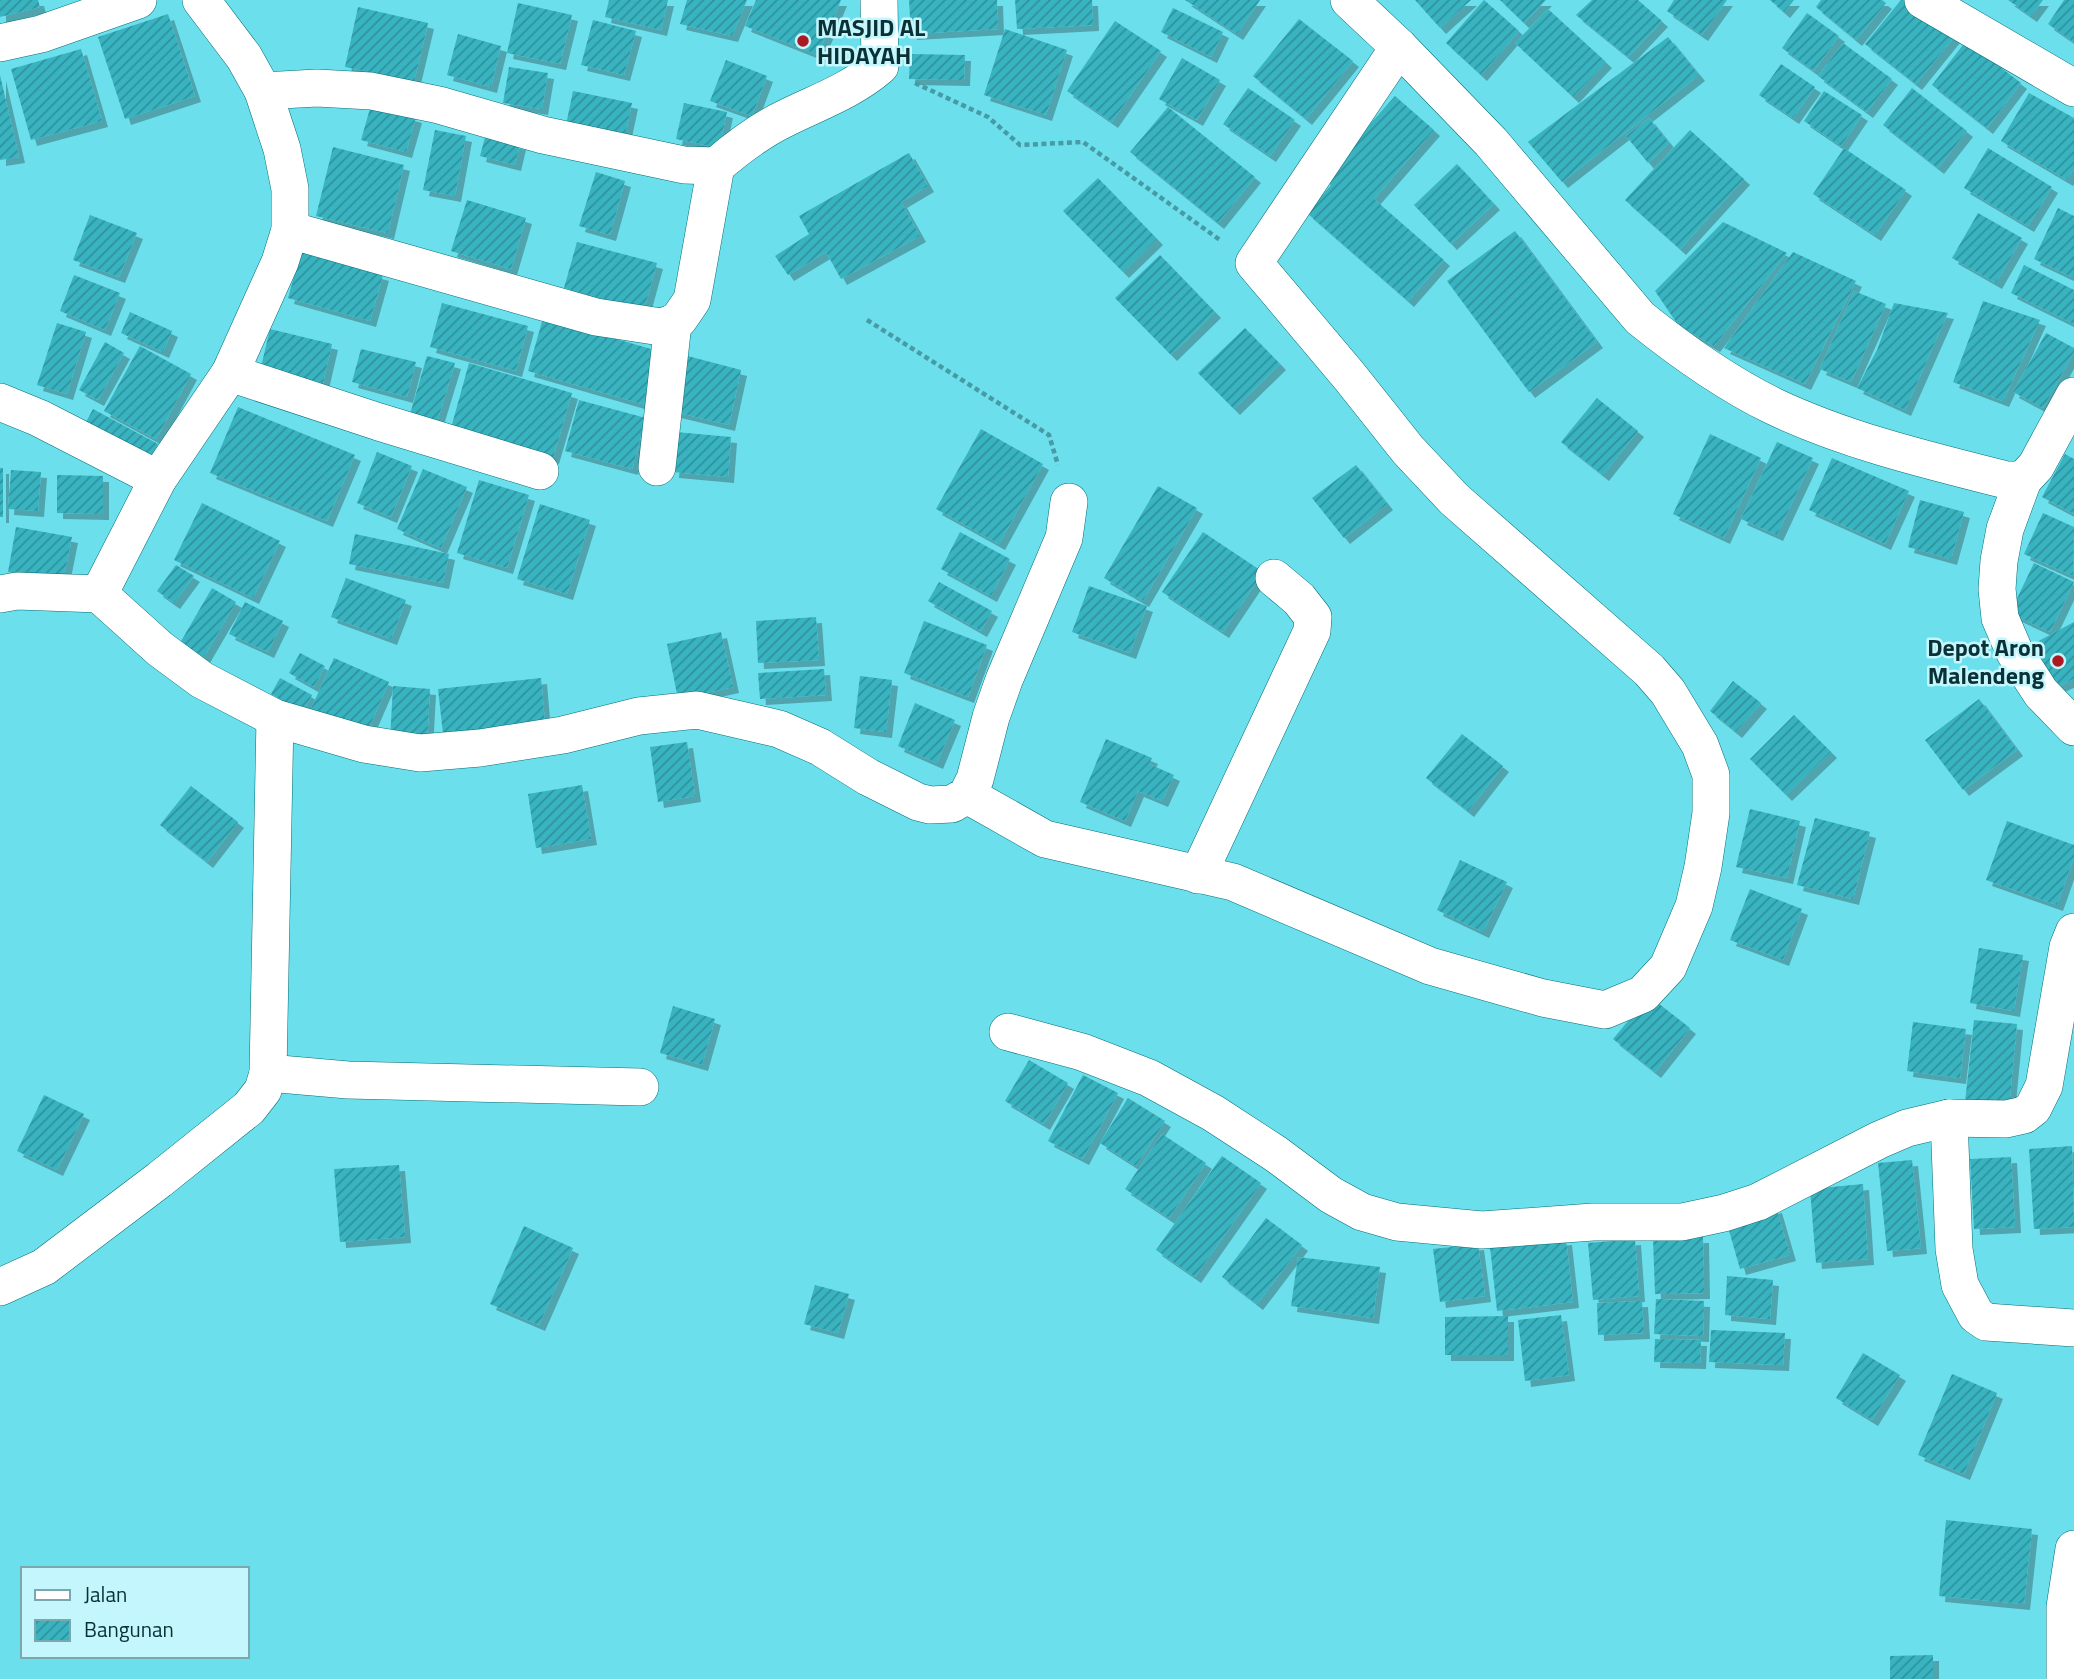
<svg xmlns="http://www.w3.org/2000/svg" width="2074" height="1679" viewBox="0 0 2074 1679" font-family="'Titillium Web',sans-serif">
	<defs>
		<pattern id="building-hatch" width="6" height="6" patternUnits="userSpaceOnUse" patternTransform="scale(1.75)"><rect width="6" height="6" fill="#39b3c0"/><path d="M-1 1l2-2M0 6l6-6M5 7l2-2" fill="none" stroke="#2e929d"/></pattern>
		<filter id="shadow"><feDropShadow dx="6" dy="6" stdDeviation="0" flood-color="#0004"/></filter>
	</defs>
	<rect width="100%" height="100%" fill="#6cdfec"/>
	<g fill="url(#building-hatch)" filter="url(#shadow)">
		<polygon points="0,0 38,0 40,7 0,17"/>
		<polygon points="609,0 668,0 661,30 605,17"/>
		<polygon points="687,0 747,0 732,36 680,24"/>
		<polygon points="756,0 841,0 818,55 745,26"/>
		<polygon points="909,0 997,0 998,29 911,34"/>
		<polygon points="1015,0 1092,0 1093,25 1017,29"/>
		<polygon points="1185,0 1260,0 1237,34"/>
		<polygon points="1415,0 1471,0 1440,28"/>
		<polygon points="1484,0 1519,31 1481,75 1446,43"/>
		<polygon points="1500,0 1546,0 1524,23"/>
		<polygon points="1592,0 1638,0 1662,21 1628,57 1576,15"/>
		<polygon points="1674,0 1727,0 1702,35 1667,11"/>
		<polygon points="1770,0 1794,0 1784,12"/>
		<polygon points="1821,0 1882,0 1886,3 1856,40 1816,7"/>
		<polygon points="1901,0 1907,0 1954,37 1916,84 1865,44"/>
		<polygon points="2008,0 2043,0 2031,16"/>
		<polygon points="2064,0 2074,0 2074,42 2048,24"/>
		<polygon points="518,3 572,15 560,64 507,53"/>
		<polygon points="358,7 428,23 414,82 345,67"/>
		<polygon points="1173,8 1223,32 1211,57 1161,32"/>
		<polygon points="1548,9 1606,62 1573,97 1515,43"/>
		<polygon points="1807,13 1839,36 1814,71 1782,48"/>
		<polygon points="168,14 195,96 125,119 98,37"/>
		<polygon points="1299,19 1353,61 1306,119 1253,76"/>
		<polygon points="593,20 636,31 624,75 581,65"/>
		<polygon points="1115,21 1161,51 1112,122 1067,91"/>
		<polygon points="1005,29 1067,50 1046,115 984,95"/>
		<polygon points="458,34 501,46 491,87 447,75"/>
		<polygon points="1668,37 1699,75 1562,182 1528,142"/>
		<polygon points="1966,41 2021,83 1987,128 1932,85"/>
		<polygon points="1843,43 1892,79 1867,112 1818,76"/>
		<polygon points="81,49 102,121 31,140 11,69"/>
		<polygon points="910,54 965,55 964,80 909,79"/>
		<polygon points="1182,58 1220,80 1197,120 1159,99"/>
		<polygon points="726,60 767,76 752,116 710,101"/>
		<polygon points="1781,64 1815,87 1793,118 1759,95"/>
		<polygon points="509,67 548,73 542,109 503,103"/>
		<polygon points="0,75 19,157 0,160"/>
		<polygon points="1248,88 1295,120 1270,156 1223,124"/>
		<polygon points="1912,88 1967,131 1938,168 1883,125"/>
		<polygon points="573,91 632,103 625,136 566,125"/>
		<polygon points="1824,91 1862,115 1841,146 1804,121"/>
		<polygon points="2029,93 2074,118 2074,169 2067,180 2001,141"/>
		<polygon points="1395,96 1434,130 1374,199 1444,260 1408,301 1307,213 1331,185 1323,177"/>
		<polygon points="684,103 727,112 719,148 676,139"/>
		<polygon points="371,105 416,117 406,152 361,140"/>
		<polygon points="1168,107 1255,177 1218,223 1130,152"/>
		<polygon points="1649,118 1669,143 1648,163 1626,136"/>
		<polygon points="435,130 466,136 455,196 423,190"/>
		<polygon points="1690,130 1744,179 1680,249 1625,200"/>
		<polygon points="485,137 520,144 515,165 480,156"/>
		<polygon points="333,147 404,165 388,233 316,216"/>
		<polygon points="1844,148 1906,190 1875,235 1813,194"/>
		<polygon points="1988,148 2052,187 2028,226 1964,188"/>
		<polygon points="909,153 928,186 901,202 920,236 841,279 826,252 788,275 775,256 809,234 799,216"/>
		<polygon points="1457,164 1494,204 1451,244 1414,205"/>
		<polygon points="596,172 625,181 610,235 579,226"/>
		<polygon points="1098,178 1157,239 1123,272 1063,211"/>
		<polygon points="467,200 526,218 511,269 451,251"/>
		<polygon points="2058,208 2074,216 2074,278 2034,259"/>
		<polygon points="1978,213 2022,238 1996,283 1952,258"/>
		<polygon points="90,215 137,233 119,277 73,260"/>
		<polygon points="1723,222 1787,253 1714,346 1678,325 1655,291"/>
		<polygon points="1515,231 1597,342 1529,392 1447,281"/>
		<polygon points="577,242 657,263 644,310 564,288"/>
		<polygon points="301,252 383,275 370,321 288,298"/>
		<polygon points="1793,252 1856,281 1805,384 1724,348"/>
		<polygon points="1160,255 1215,312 1171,355 1115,298"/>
		<polygon points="2024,265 2074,290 2074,324 2011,293"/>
		<polygon points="74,275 120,293 105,330 60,311"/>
		<polygon points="1854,291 1886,304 1851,382 1820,369"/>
		<polygon points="1983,301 2040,320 2003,401 1953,382"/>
		<polygon points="442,303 528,326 516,371 430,347"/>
		<polygon points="1894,303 1948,313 1905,410 1857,388 1877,350"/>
		<polygon points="130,312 172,331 163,352 121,333"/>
		<polygon points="543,318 665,353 649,406 528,371"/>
		<polygon points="57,323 86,332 67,394 37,385"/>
		<polygon points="1245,328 1280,364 1234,409 1198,373"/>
		<polygon points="270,329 332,344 323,383 261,367"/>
		<polygon points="2046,333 2074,348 2074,352 2043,408 2013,392"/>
		<polygon points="105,342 124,353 98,400 79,390"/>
		<polygon points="140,346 191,374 156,439 104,411"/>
		<polygon points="361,349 416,362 407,397 352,382"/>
		<polygon points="680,354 741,370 729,425 667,410"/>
		<polygon points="427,356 455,363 437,422 410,414"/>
		<polygon points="469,363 572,393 553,458 451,428"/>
		<polygon points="1597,398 1638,431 1603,475 1561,442"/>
		<polygon points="579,400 646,418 632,469 565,451"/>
		<polygon points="238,407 355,455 327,521 210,473"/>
		<polygon points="93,409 158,444 150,459 85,424"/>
		<polygon points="981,429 1043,464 999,544 936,509"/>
		<polygon points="676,432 731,437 728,477 673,472"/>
		<polygon points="1710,434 1761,458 1724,538 1673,514"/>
		<polygon points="1777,442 1813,458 1777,535 1741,519"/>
		<polygon points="377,452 412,466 391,517 357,503"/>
		<polygon points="2065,454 2074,459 2074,514 2042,497"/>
		<polygon points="1832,458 1909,491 1885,544 1809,510"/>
		<polygon points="1356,465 1387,504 1344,538 1312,498"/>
		<rect x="0" y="468" width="3" height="49"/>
		<polygon points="423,469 467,487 441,548 397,529"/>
		<polygon points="11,470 41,472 38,511 8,509"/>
		<polygon points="57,475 103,476 103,514 57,513"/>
		<polygon points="479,480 529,495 507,568 457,553"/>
		<polygon points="1158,486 1197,508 1143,601 1104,578"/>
		<polygon points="1920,500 1964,512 1951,559 1908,547"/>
		<polygon points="202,503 280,541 253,598 174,560"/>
		<polygon points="540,504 590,520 567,594 517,579"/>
		<polygon points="2043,513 2074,527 2073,576 2024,554"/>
		<polygon points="16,527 72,537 63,582 8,572"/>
		<polygon points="960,532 1010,559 991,596 941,569"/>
		<polygon points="1203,532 1263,572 1223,632 1162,592"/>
		<polygon points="355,534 449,554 443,583 349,564"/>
		<polygon points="2034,563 2074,582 2050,632 2010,613"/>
		<polygon points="176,565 194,576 174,603 157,591"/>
		<polygon points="346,578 406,600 391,639 331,617"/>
		<polygon points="939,582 992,611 981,631 928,601"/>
		<polygon points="1089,586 1147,606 1130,653 1072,632"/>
		<polygon points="212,588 236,602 204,657 180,643"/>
		<polygon points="245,602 283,621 268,652 229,634"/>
		<polygon points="816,617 819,660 758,663 756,621"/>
		<polygon points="924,621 987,645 968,697 904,673"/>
		<polygon points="2074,622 2074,679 2057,687 2033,644"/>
		<polygon points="721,632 733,687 678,699 667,644"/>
		<polygon points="300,653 325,666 314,687 289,673"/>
		<polygon points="334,658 389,682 365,737 309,713"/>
		<polygon points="824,669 826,695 760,699 758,673"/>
		<polygon points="860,676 892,680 886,732 854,728"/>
		<polygon points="280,678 312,695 303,712 271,694"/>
		<polygon points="541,678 545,724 443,734 438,689"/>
		<polygon points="1733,681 1761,703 1736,732 1710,711"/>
		<polygon points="393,686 430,689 427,743 390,740"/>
		<polygon points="1979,699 2017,750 1963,790 1925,740"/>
		<polygon points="915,703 955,720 937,763 898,746"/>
		<polygon points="1794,715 1831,752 1786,795 1750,759"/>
		<polygon points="1462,734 1503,766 1468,811 1426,778"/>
		<polygon points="1106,739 1152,758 1149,764 1174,775 1162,801 1138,791 1125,821 1080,802"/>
		<polygon points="687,742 695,796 658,802 650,747"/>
		<polygon points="582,785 591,839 536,848 528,794"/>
		<polygon points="191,786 238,822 207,862 160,825"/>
		<polygon points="1750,809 1800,821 1787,878 1736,867"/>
		<polygon points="1815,818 1870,832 1853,899 1797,885"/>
		<polygon points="2007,821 2074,845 2074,857 2057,905 1986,880"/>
		<polygon points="1460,860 1507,882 1483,932 1437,910"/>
		<polygon points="1750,889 1802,909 1783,960 1730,940"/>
		<polygon points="1979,948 2023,955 2014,1011 1970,1003"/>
		<polygon points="1649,996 1690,1028 1655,1072 1613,1039"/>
		<polygon points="673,1006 715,1019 702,1065 660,1053"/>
		<polygon points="1974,1020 2017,1024 2009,1107 1965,1102"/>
		<polygon points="1913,1022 1966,1029 1960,1078 1907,1071"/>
		<polygon points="1029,1060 1068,1083 1044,1124 1005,1101"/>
		<polygon points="1083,1075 1118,1093 1083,1159 1048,1141"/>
		<polygon points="44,1095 84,1114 57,1170 17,1151"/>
		<polygon points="1128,1098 1165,1121 1136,1166 1100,1143"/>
		<polygon points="1162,1134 1206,1163 1169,1218 1125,1189"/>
		<polygon points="2072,1146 2074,1227 2034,1229 2029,1149"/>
		<polygon points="1222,1156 1261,1183 1195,1277 1156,1250"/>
		<polygon points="2011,1157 2015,1227 1974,1229 1970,1159"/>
		<polygon points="1912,1160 1921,1248 1887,1251 1878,1163"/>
		<polygon points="399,1165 405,1237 340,1242 334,1169"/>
		<polygon points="1863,1184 1868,1259 1816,1263 1810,1189"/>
		<polygon points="1776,1207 1790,1255 1740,1269 1726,1220"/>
		<polygon points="1266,1218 1302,1245 1257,1304 1222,1277"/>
		<polygon points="524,1226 573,1248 539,1325 490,1304"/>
		<polygon points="1703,1237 1704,1293 1655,1294 1653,1238"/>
		<polygon points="1566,1239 1573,1302 1497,1311 1490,1247"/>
		<polygon points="1635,1239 1639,1296 1593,1300 1588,1243"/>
		<polygon points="1478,1244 1485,1296 1440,1302 1433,1249"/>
		<polygon points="1298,1257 1380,1267 1373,1318 1291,1306"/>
		<polygon points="1727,1276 1773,1280 1770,1319 1725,1315"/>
		<polygon points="815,1285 849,1294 838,1333 804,1324"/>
		<polygon points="1656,1299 1704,1301 1703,1336 1654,1334"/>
		<polygon points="1642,1301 1644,1333 1598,1335 1597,1303"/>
		<polygon points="1561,1315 1569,1375 1525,1381 1518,1320"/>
		<polygon points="1508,1316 1508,1355 1445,1355 1445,1317"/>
		<polygon points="1711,1330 1785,1333 1783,1365 1709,1362"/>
		<polygon points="1655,1339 1701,1340 1700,1363 1654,1362"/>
		<polygon points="1863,1353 1900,1375 1872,1420 1836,1398"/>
		<polygon points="1952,1374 1997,1393 1964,1474 1918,1455"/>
		<polygon points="1946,1520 2032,1529 2024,1604 1939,1596"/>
		<polygon points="1933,1655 1933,1679 1890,1679 1890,1656"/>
	</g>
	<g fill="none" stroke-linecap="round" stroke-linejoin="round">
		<defs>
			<g id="minor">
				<path d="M1349 0 1399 47 1491 142 1640 318C1681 351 1726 383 1773 406 1847 441 1927 460 2006 480H2023L2036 466 2074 396"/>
				<polyline points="1923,0 2074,88"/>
				<polyline points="0,43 41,34 138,0"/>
				<path d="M263 91 317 88 371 91 439 105 543 135 684 165 716 166C737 148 759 131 784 119 818 102 851 91 880 66L879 0"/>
				<polyline points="290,230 596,317 661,327 673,323 679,319 692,300 716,166"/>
				<polyline points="230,373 379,422 540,471"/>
				<polyline points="0,402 39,418 158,479"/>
				<polyline points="657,467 673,323"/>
				<polyline points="2023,480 2005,529 1999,561 1997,589 2000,618 2015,653 2041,693 2074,727"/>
				<polyline points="0,594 17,591 99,594 158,479 230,373 280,262 290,230 290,189 282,149 263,91 244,57 201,0"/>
				<polyline points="99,594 160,649 202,680 275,718 364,744 420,753 480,748 563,735 639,716 697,710 779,729 820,747 868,777 918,802 930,805 952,804 967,795 975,779 991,717 1004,680 1064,538 1069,502"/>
				<polyline points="967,795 1045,839 1233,882 1430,966 1543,998 1605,1010 1643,994 1668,967 1694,906 1703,867 1711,813 1711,775 1700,745 1668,692 1649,670 1454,499 1408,450 1350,377 1254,263 1399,47"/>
				<polyline points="1198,875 1312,631 1313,617 1299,599 1274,578"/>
				<polyline points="1008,1032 1082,1052 1149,1078 1213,1113 1276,1154 1331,1195 1362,1212 1397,1222 1482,1230 1593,1222 1682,1222 1724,1213 1758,1202 1879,1140 1907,1128 1949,1118 2006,1119 2024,1115 2033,1108 2044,1086 2068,947 2074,932"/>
				<polyline points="268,1073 348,1080 640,1087"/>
				<polyline points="1949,1118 1954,1249 1960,1285 1976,1315 1986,1322 2074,1328"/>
				<polyline points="0,1287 44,1267 159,1180 249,1108 263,1090 268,1073 275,718"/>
				<polyline points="2065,1679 2065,1607 2074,1549"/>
			</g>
		</defs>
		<use href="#minor" stroke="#006f78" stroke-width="38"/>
		<g stroke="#469ba5" stroke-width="4.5" stroke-dasharray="5 3.5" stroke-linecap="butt">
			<polyline points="915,83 988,117 1020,145 1083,142 1220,240"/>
			<polyline points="867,320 1049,435 1058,465"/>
		</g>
		<use href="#minor" stroke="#fff" stroke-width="37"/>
	</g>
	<g fill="#ac1922" stroke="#c3f7fd" stroke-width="2.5">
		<circle cx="803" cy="41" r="7"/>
		<circle cx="2058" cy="661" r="7"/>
	</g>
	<g text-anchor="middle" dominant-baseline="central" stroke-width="5" stroke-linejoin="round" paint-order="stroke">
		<g font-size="24" font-weight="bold" fill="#0a3135" stroke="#c3f7fd" text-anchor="start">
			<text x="817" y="27">MASJID AL<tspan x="817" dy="28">HIDAYAH</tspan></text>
			<text x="2044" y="647" text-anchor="end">Depot Aron<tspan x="2044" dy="28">Malendeng</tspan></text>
		</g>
	</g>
	<rect x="21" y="1567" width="228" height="91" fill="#c3f7fd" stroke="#79a8ad" stroke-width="2"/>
	<rect x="35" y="1590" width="35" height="10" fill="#ffffff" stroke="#79a8ad" stroke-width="2"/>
	<text x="84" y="1602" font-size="21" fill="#0a3135">Jalan</text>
	<rect x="35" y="1620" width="35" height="21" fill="url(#building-hatch)" stroke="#79a8ad" stroke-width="2"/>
	<text x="84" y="1637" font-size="21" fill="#0a3135">Bangunan</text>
</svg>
